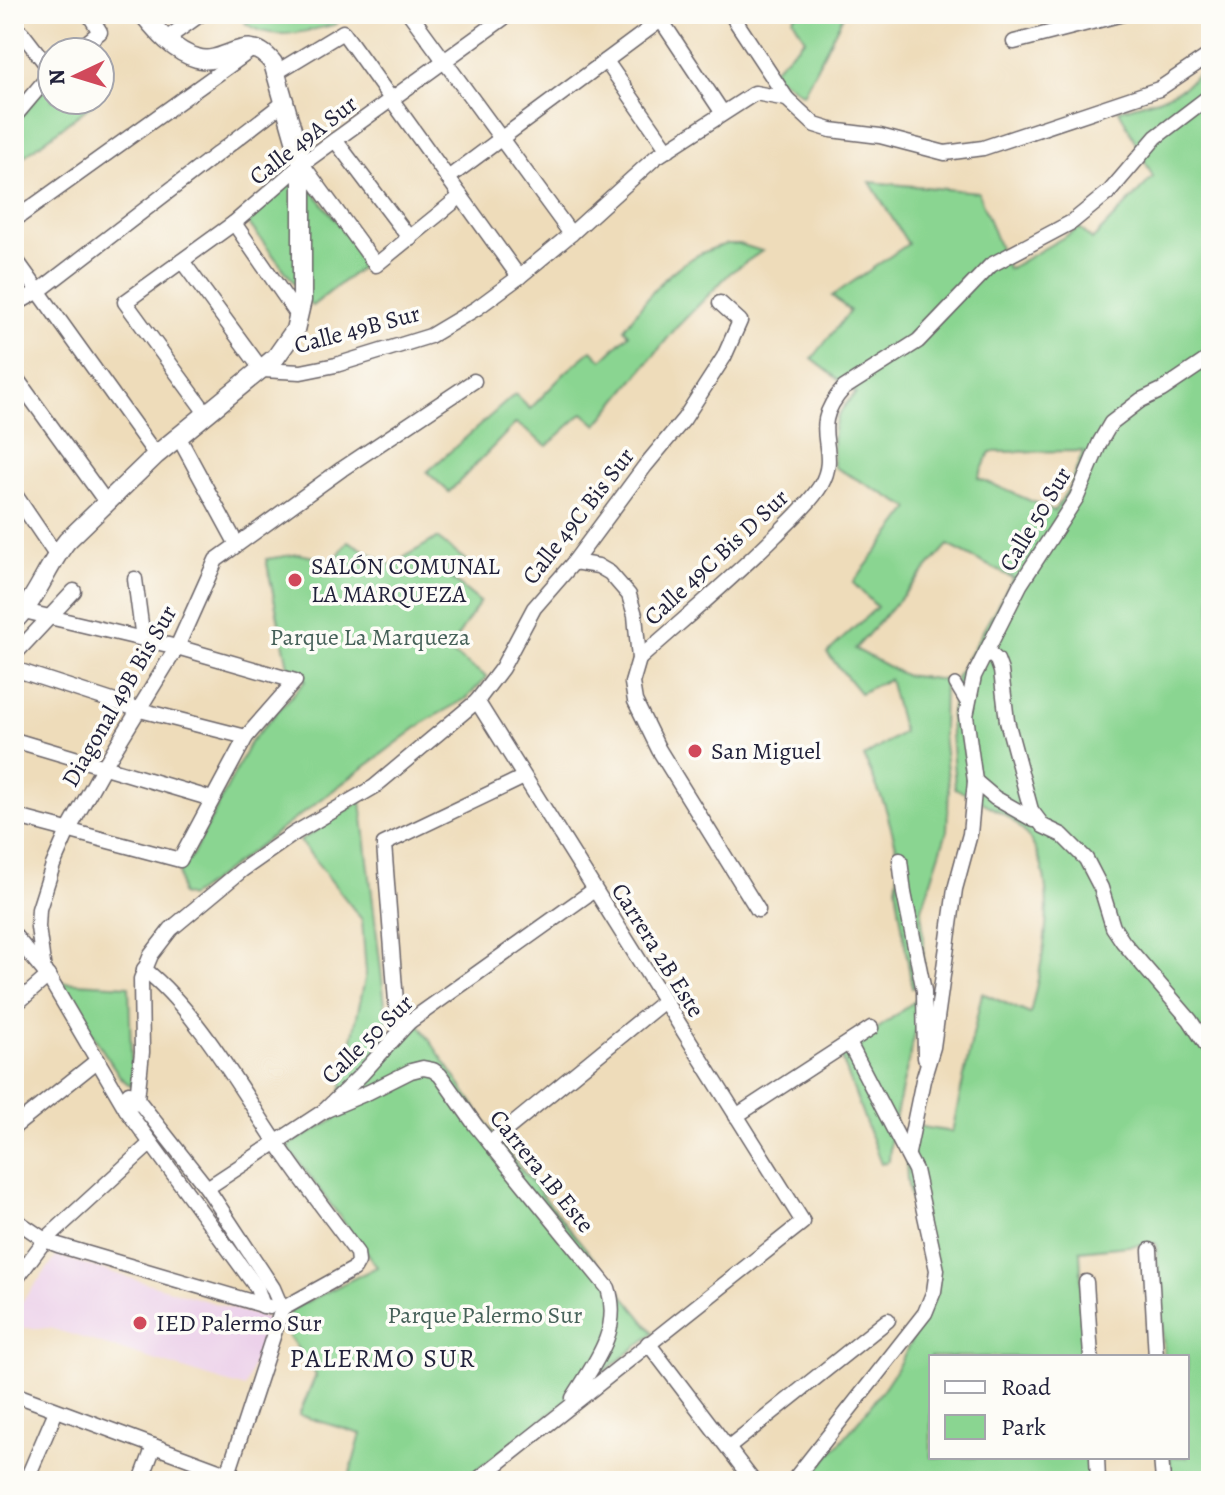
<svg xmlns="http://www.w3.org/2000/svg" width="1225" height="1495" viewBox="0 0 1225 1495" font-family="Alegreya,serif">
	<rect width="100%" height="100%" fill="#fdfcf7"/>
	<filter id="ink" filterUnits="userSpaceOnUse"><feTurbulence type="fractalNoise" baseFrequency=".0125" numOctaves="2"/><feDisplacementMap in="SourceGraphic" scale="16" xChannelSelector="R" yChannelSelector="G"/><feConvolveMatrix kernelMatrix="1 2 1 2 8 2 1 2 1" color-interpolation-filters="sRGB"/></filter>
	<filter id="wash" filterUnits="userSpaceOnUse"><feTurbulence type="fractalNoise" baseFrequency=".006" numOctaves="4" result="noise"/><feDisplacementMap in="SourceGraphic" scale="32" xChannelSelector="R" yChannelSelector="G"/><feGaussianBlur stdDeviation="1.8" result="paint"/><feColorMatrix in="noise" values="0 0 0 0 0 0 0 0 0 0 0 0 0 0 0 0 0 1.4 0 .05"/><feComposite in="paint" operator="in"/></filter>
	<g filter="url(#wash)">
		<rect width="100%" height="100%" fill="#eedcba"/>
		<polygon fill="#ecd1ea" points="57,1256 267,1319 245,1388 50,1328 14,1328 14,1312"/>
		<g fill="#8ad591" stroke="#567c66" stroke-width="2" fill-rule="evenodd">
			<path d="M256 14H330L337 24C306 31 273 43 245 23Z"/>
			<polygon points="796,14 844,14 803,94 770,72 805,39 793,19"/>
			<path d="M1211 62V1481H1171L1170 1457H1187V1357H1164L1156 1243 1080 1251 1085 1357H931V1457H1090L1091 1481H807C855 1425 909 1371 926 1298 928 1288 932 1278 931 1268 927 1241 914 1218 909 1192 904 1169 907 1147 910 1125L952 1132 982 993 1030 1014C1044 955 1068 860 1009 818 993 806 973 798 955 788L950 720 956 678 1013 578 948 545 855 649 904 675 944 680 943 735 949 788 947 831 922 909 924 980 912 988 896 888 900 860 885 806 864 757 903 732 889 679 860 693 827 653 877 607 853 583 910 508 834 467C832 432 830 418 856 393L812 359 850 311 832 296 908 244 870 182 978 192 1008 269 1080 228 1092 240 1153 177 1119 110 1158 99 1183 88ZM1083 451 1069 488 1054 511 978 478 990 452Z"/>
			<polygon points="52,83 52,100 98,100 14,164 14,127 38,95"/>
			<polygon points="299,173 368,262 312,306 243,216"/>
			<path d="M727 244H739L762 251 730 273 676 328 597 425 583 413 547 446 516 423 449 492 427 472 515 394 530 409 566 372 592 350 602 360 629 334 624 329C655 287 675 258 727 244Z"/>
			<polygon points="437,538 468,562 453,580 480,602 448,651 487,677 467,698 426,721 200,890 189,897 181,894 179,874 193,854 251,741 306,680 288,666 266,559 299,554 334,561 348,541 391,565"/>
			<polygon points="361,801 388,1029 398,1042 418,1023 500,1143 654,1333 463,1481 348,1481 361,1434 299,1415 316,1375 286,1332 290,1310 377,1267 287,1146 335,1119 366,974 362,920 300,841"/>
			<polygon points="58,982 129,986 132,1087 121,1078"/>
			<polygon points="924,994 891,1136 889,1161 881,1164 841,1056"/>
		</g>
	</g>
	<g filter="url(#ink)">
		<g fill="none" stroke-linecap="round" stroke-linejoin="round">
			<defs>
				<polyline id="pedestrian" points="955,684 967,704"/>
				<g id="minor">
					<polyline points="410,14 571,234"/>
					<polyline points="657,14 722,112"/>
					<polyline points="731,14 787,99 815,125 831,130 880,136 945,153 983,148 1159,89 1211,54"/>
					<polyline points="1210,14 1211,16"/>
					<polyline points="22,33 52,72"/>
					<polyline points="166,39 201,14"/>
					<polyline points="1014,42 1123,14"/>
					<polyline points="75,52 100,32 89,14"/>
					<polyline points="606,61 668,150"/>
					<polyline points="277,72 343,32 519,277"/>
					<polyline points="14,117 52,72"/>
					<polyline points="335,140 410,239"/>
					<polyline points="302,164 376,265 461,196"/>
					<polyline points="448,178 669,14"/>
					<polyline points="14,220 251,50"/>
					<polyline points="234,223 299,317"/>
					<polyline points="14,257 156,455"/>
					<polyline points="182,261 262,370 301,372 336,365 430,336 477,308 519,277 571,234 656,157 755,93 787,99"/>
					<polyline points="14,305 39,291 286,101"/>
					<polyline points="14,375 106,502"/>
					<polyline points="206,413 125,302 234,223 302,164 509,14"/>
					<polyline points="178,436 236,543"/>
					<polyline points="14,493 56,555"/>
					<polyline points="574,562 598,566 610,573 629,595 635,615 639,659 632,683 635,701 659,750 758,910"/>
					<polyline points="135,579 143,639"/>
					<polyline points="14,599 24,611 177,647 295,681 246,737 180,860 14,816"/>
					<polyline points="987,651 997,660 1001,671 1007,721 1031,810 1043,826 1062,835 1086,859 1101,888 1113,927 1123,942 1190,1020 1211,1052"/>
					<polyline points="14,655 74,591"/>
					<path d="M639 659C685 618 732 579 776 535 791 520 810 503 821 485 842 448 805 430 844 388L918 341 991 265 1072 222 1110 191 1156 137 1211 95"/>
					<polyline points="14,669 140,710 246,737"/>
					<polyline points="14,740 212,799"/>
					<polyline points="975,781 995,798 1034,820"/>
					<polyline points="900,860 904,893 924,991 925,1058"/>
					<polyline points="14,935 48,976 126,1109 257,1288 263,1306"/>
					<path d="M144 969C194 1008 238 1085 274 1139 300 1178 329 1215 357 1253L358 1262 354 1269 282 1309"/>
					<polyline points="44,971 38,927 39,909 53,865 68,831 103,768 177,647 216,560 342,469 474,381"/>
					<polyline points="14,1006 48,976"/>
					<polyline points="409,1022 397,1015 384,844 524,777"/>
					<polyline points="129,1093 137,1099 207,1188 273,1288 282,1309"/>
					<polyline points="126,1109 137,1099 142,1052 141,979 151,955 171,929 242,870 295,833 374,787 477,701 502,668 534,608 574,562 645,466 684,419 724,357 740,321 720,303"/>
					<path d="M324 1111 369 1092 411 1071 423 1068 433 1070 440 1075 476 1126 608 1288C622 1330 594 1364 573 1398"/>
					<polyline points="736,1116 871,1028"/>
					<polyline points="14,1127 98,1060"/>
					<polyline points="490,1143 664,1001"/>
					<polyline points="908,1153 923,1080 933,1047 955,889 970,834 975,781 966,716 974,676 1020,585 1077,497 1100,442 1111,423 1141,400 1162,390 1211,357"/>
					<polyline points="207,1188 324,1111 361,1075 409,1022 594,890"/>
					<polyline points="14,1219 45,1240 58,1245 269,1307"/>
					<polyline points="1150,1250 1156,1357"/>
					<polyline points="14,1282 45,1240 151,1143"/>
					<polyline points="1086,1282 1091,1357"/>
					<polyline points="648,1343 753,1481"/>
					<polyline points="14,1394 248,1481"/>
					<polyline points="729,1447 888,1320"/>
					<polyline points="1097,1457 1098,1481"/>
					<polyline points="1161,1457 1163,1481"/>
					<polyline points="228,1474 282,1309"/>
					<polyline points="26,1481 56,1411"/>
					<polyline points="141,1481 154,1446"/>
					<polyline points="476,1481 803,1222 477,701"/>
					<polyline points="793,1481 925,1313 934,1291 937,1270 915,1170 849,1043"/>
				</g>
				<path id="tertiary" d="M14 621C37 599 47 566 67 541L156 455 276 357 295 330 302 300V164L273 63C247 29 225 67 197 58 174 52 157 31 143 14"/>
			</defs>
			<use href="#pedestrian" stroke="#696367" stroke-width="14"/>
			<use href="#minor" stroke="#696367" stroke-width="17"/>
			<use href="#tertiary" stroke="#696367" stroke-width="21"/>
			<use href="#pedestrian" stroke="#fff" stroke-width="11"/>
			<use href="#minor" stroke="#fff" stroke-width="14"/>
			<use href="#tertiary" stroke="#fff" stroke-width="18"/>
		</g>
	</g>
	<g fill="#d1495b" stroke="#fdfcf7" stroke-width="3">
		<circle cx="295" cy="580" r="8"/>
		<circle cx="695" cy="751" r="8"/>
		<circle cx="140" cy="1323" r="8"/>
	</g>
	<g text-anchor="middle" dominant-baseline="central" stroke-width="7" stroke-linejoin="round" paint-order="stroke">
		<g font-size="24" fill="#22223b" stroke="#fdfcf7">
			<text transform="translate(303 140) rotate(-38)">Calle 49A Sur</text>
			<text transform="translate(357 329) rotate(-15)">Calle 49B Sur</text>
			<text transform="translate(578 516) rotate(-52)">Calle 49C Bis Sur</text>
			<text transform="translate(1035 519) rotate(-59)">Calle 50 Sur</text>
			<text transform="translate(716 557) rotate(-43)">Calle 49C Bis D Sur</text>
			<text transform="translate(119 696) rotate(-60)">Diagonal 49B Bis Sur</text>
			<text transform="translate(658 950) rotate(58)">Carrera 2B Este</text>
			<text transform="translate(367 1039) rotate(-44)">Calle 50 Sur</text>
			<text transform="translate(542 1171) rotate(51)">Carrera 1B Este</text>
		</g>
		<g font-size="24" fill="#22223b" stroke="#fdfcf7" text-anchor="start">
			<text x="311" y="566">SALÓN COMUNAL<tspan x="311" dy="28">LA MARQUEZA</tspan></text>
			<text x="711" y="751">San Miguel</text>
			<text x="156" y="1323">IED Palermo Sur</text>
		</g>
		<g font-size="24" fill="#466159" stroke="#fdfcf7">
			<text x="370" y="637">Parque La Marqueza</text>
			<text x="485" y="1315">Parque Palermo Sur</text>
		</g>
		<g font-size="26" letter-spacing="2" fill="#22223b" stroke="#fdfcf7">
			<text x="383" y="1358">PALERMO SUR</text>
		</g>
	</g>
	<rect width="1225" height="1495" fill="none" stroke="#fdfcf7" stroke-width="48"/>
	<rect x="929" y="1355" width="260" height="104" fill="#fdfcf7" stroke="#a5a5ac" stroke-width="2"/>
	<rect x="945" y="1381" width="40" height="12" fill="#ffffff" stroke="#a5a5ac" stroke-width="2"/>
	<text x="1001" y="1395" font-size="24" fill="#22223b">Road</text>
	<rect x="945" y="1415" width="40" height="24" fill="#8ad591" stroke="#a5a5ac" stroke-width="2"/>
	<text x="1001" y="1435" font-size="24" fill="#22223b">Park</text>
	<g transform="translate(76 76) rotate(266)"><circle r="38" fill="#fdfcf7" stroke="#a5a5ac" stroke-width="2"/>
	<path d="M0-6L14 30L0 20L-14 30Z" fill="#d1495b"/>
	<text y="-12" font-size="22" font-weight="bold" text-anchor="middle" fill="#22223b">N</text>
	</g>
</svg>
